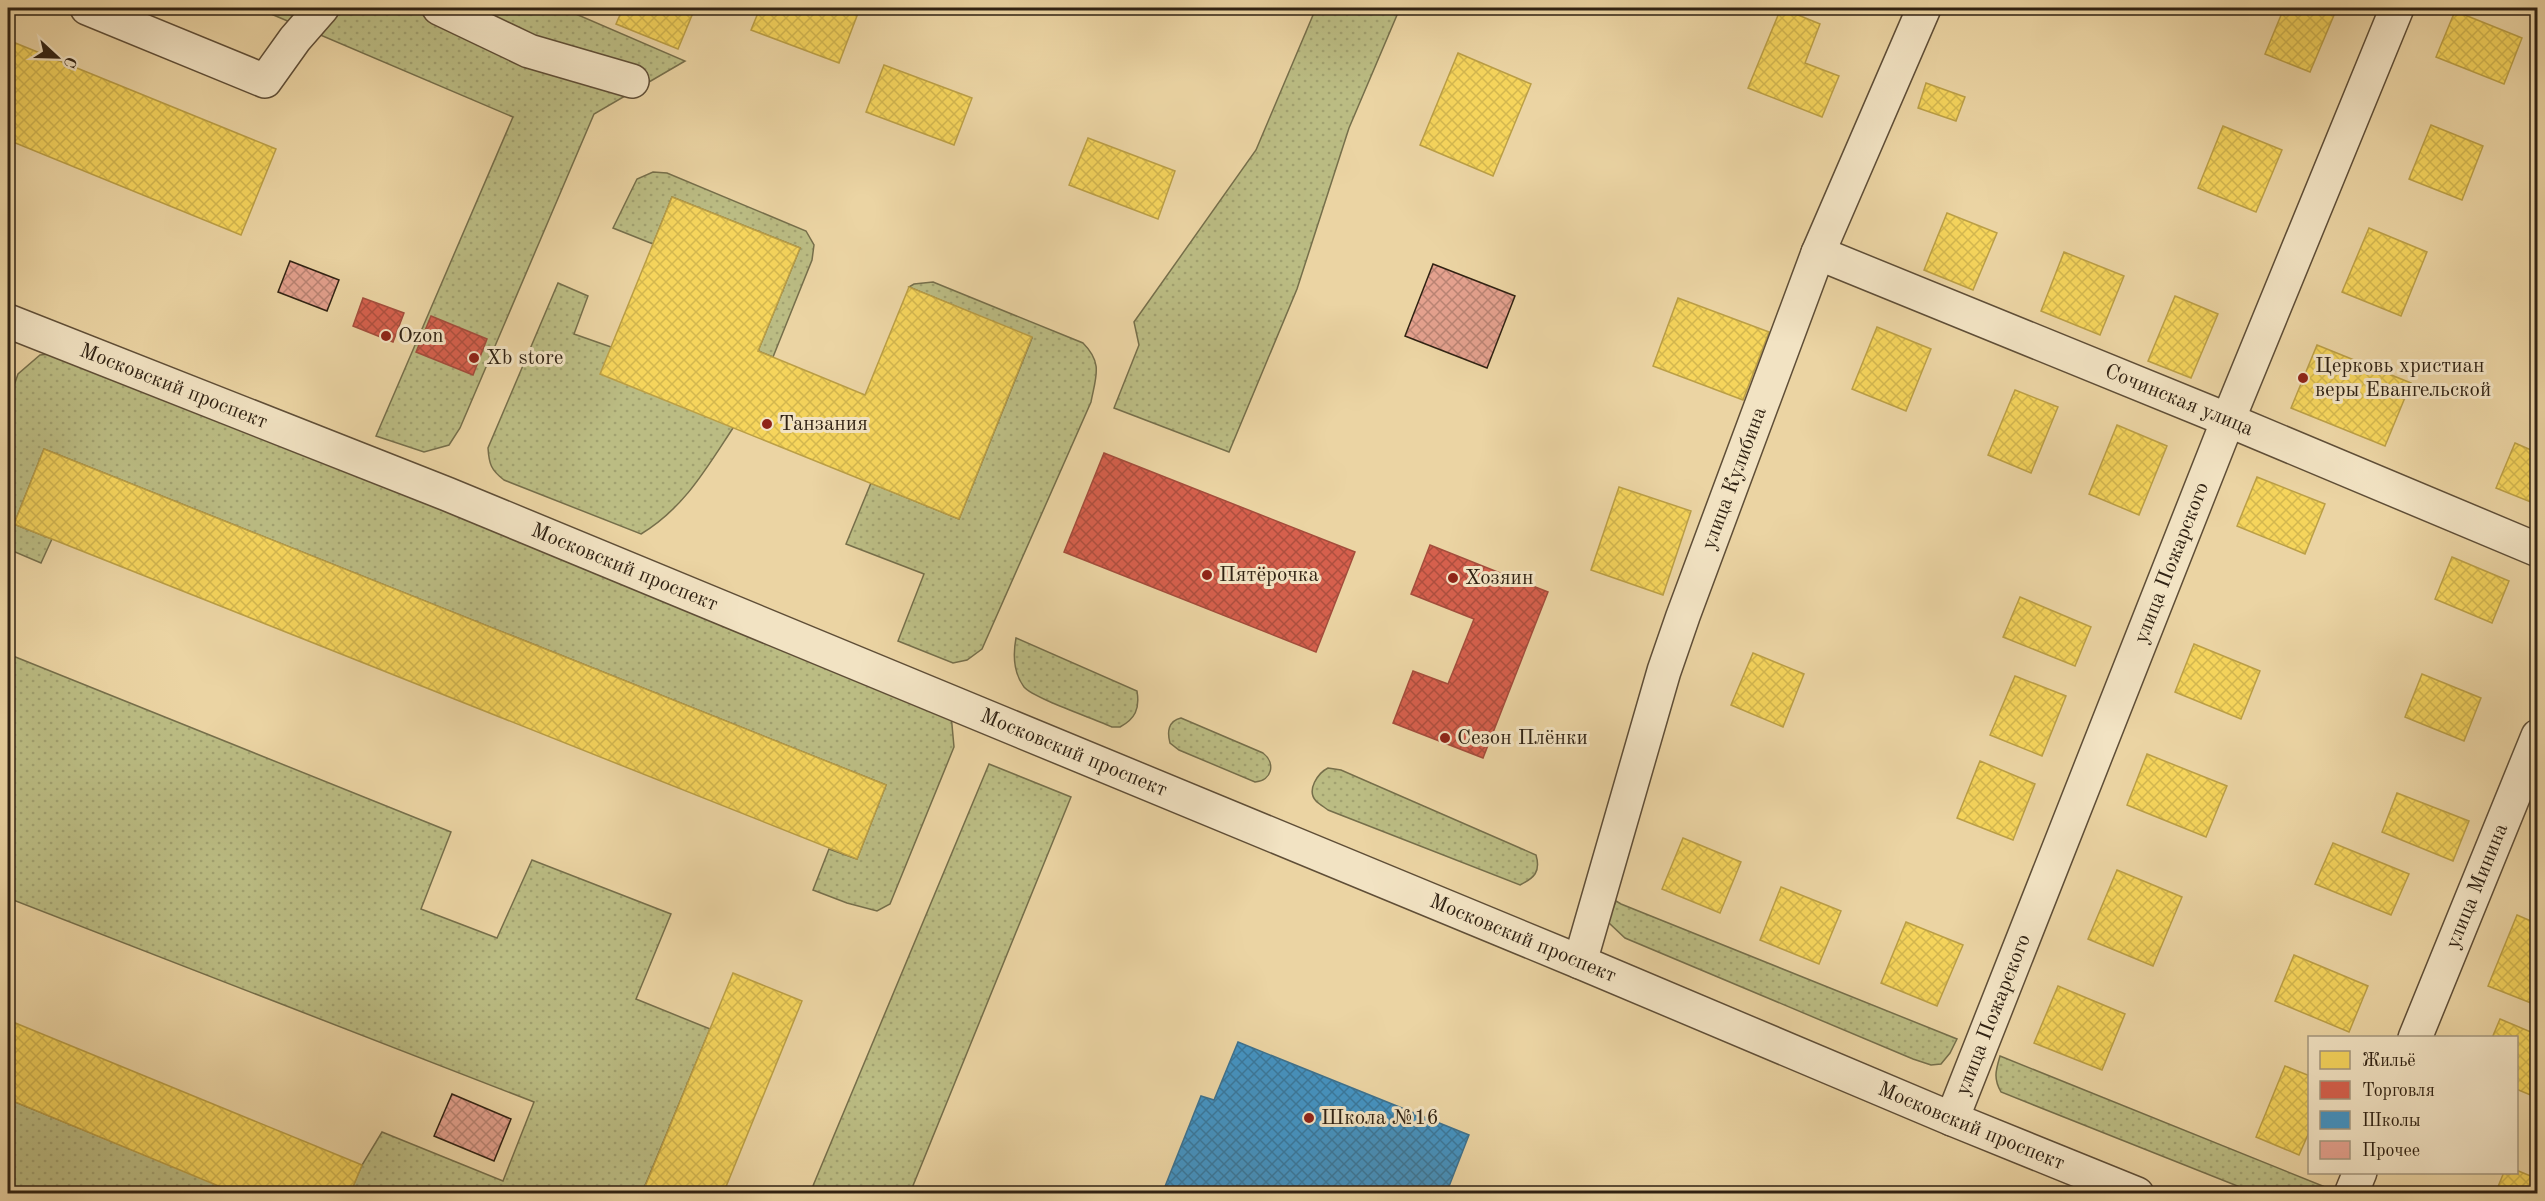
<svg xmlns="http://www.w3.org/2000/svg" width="2545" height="1201" viewBox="0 0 2545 1201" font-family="'Old Standard TT',serif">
	<defs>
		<pattern id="grass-dots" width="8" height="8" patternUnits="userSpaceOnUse" patternTransform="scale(1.5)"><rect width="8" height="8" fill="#bbbc83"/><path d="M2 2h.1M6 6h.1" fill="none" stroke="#a1a170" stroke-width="1.8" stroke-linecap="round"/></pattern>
		<pattern id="homes-cross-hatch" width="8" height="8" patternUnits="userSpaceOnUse" patternTransform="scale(1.5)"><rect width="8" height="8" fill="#f6d55c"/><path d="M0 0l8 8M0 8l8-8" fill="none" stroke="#d3b74f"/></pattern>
		<pattern id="shops-cross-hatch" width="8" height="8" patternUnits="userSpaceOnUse" patternTransform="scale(1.5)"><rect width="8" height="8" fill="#d6604d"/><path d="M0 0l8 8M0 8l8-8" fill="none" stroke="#ae4f3f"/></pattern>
		<pattern id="schools-cross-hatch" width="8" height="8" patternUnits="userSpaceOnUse" patternTransform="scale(1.5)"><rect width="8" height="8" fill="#4393c3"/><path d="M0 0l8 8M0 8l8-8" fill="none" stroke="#38789d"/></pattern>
		<pattern id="building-cross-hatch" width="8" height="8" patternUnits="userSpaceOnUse" patternTransform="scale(1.5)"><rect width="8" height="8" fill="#e4a18e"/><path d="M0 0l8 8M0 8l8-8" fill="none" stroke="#b98373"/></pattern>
	</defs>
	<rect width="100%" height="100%" fill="#ebd4a3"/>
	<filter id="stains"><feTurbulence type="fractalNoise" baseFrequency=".00333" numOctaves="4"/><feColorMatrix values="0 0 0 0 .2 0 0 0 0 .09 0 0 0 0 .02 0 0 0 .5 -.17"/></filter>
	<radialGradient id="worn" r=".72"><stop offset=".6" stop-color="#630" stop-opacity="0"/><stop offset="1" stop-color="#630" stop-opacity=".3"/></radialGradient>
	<g fill="url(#grass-dots)" stroke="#766f4b" stroke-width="1.5">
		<polygon points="257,8 562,8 685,61 594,114 460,428 449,445 424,452 376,436 513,117"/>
		<polygon points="1316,8 1400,8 1349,128 1297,289 1229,452 1114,408 1139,345 1134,322 1256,150"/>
		<polygon points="653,172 667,173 806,231 814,245 812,260 773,357 758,351 800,248 672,197 653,244 613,228 637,179"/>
		<path d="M933 282 1083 343C1103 363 1096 376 1091 402L982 649 967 660 953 663 898 641 924 574 846 544 871 483 959 519 1032 338 909 287 914 284Z"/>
		<path d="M558 283 588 296 574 334 611 347 733 428C706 469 684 508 641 534L504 480C491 470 489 464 488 448Z"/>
		<polygon points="59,353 951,714 954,747 890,904 877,911 847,903 813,890 829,849 857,859 886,785 44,449 14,524 52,539 41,563 8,549 8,403 18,374 40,355"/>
		<path d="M1016 638 1137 691C1140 709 1135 719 1120 727H1112C1095 719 1033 698 1024 687 1013 672 1013 654 1016 638Z"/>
		<polygon points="8,654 451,832 421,909 497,938 532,860 671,914 636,999 710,1029 642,1193 563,1192 562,1194 350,1193 362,1165 382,1132 503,1181 534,1102 8,898"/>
		<path d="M1181 718 1263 753C1276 763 1272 781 1255 782L1179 750 1170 743C1167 732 1168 721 1181 718Z"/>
		<polygon points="989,764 1071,797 910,1193 810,1193"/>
		<path d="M1328 768 1341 770 1536 855C1541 872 1534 878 1520 885L1328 810C1324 807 1319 804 1316 801 1306 790 1318 773 1328 768Z"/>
		<polygon points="1616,901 1621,904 1957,1039 1950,1053 1941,1064 1931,1065 1913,1059 1625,938 1608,922"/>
		<path d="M2000 1056 2335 1191 2334 1193H2255L2001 1092C1993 1078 1996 1070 2000 1056Z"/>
		<polygon points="8,1099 238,1193 8,1193"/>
	</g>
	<g fill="url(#homes-cross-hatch)" stroke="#bb9f46" stroke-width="1.5">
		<polygon points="623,8 695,8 678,49 616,24"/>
		<polygon points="760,8 860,8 839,63 751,30"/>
		<polygon points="1781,8 1820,24 1805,63 1839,76 1822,117 1748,88"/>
		<polygon points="2284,8 2337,8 2310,72 2265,54"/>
		<polygon points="2455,11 2522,38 2504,84 2436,57"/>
		<polygon points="8,40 276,149 241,235 8,140"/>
		<polygon points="1458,53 1531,84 1493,176 1420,145"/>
		<polygon points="884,65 972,98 954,145 866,112"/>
		<polygon points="1926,83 1965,97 1956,121 1918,108"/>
		<polygon points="2431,125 2483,146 2462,200 2409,179"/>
		<polygon points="2223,126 2282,150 2256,212 2198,188"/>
		<polygon points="1088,138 1175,171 1158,219 1069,185"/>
		<polygon points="672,197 800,248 758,351 865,395 909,287 1032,337 959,519 600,374"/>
		<polygon points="1947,213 1997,233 1973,290 1924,270"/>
		<polygon points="2369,228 2427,252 2401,316 2342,292"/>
		<polygon points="2064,252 2124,276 2100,335 2041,311"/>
		<polygon points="2175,296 2218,314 2191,378 2148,361"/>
		<polygon points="1678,298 1769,332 1743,400 1653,366"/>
		<polygon points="1877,327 1931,349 1906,411 1852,389"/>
		<polygon points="2317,345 2411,383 2385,446 2291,408"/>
		<polygon points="2015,390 2058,407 2031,473 1988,455"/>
		<polygon points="2117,425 2167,446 2139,515 2089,494"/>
		<polygon points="2515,443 2538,453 2538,505 2496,488"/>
		<polygon points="44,449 886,785 857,859 14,524"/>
		<polygon points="2257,477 2325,504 2305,554 2237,526"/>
		<polygon points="1619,487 1691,511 1663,595 1591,570"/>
		<polygon points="2452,557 2509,581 2492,623 2435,599"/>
		<polygon points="2020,597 2091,627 2075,666 2003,637"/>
		<polygon points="2194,644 2260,671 2241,719 2175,692"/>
		<polygon points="1753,653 1804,674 1783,727 1731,705"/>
		<polygon points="2422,674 2481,698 2464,741 2405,717"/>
		<polygon points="2015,676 2066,696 2042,756 1990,735"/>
		<polygon points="2147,754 2227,786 2206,837 2127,805"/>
		<polygon points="1980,761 2035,784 2013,840 1957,818"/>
		<polygon points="2397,793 2469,821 2453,861 2382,832"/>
		<polygon points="1683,838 1741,862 1720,913 1662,889"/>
		<polygon points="2333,843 2409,874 2391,915 2315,884"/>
		<polygon points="2538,867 2538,886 2531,883"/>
		<polygon points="2117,870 2182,897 2153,966 2088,939"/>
		<polygon points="1781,887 1841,911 1819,964 1760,940"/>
		<polygon points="2517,915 2538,924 2538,988 2531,1003 2488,986"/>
		<polygon points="1906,922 1963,945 1937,1006 1881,983"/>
		<polygon points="2294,955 2368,986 2349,1032 2275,1001"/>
		<polygon points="733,973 802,1001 723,1194 642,1194"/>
		<polygon points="2058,986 2125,1014 2102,1070 2034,1043"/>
		<polygon points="2500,1019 2538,1035 2538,1085 2533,1096 2516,1089 2516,1038 2492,1038"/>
		<polygon points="8,1020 362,1165 350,1194 238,1194 8,1099"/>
		<polygon points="2285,1066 2310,1076 2310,1130 2299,1155 2256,1137"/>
		<polygon points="2516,1170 2538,1179 2538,1194 2495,1194 2504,1172 2516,1172"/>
	</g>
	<g fill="url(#shops-cross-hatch)" stroke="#a44d3c" stroke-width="1.5">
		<polygon points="363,298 404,313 393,342 353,326"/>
		<polygon points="431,316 487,339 473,375 416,352"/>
		<polygon points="1104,453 1355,552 1316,652 1064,552"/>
		<polygon points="1430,545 1548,592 1483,758 1393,723 1413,671 1448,684 1474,619 1411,594"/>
	</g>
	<polygon fill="url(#schools-cross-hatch)" stroke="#3d718e" stroke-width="1.5" points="1238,1042 1469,1135 1446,1194 1259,1194 1237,1185 1233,1194 1162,1194 1201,1096 1214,1100"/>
	<g fill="url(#building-cross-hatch)" stroke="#302213" stroke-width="1.5">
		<polygon points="290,261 339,280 327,311 278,292"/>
		<polygon points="1433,264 1515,296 1487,368 1405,336"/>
		<polygon points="452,1094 511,1119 494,1161 434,1136"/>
	</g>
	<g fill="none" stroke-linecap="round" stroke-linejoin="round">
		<defs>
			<g id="minor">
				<polyline points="87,8 265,81 295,39 322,8"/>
				<polyline points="439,8 529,51 632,81"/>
				<path id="s1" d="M1818 253 2228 420 2538 550"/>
				<path id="s2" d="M8 321 447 494 1580 962 1952 1119 2137 1194"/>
				<path id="s3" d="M1580 962 1664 671 1683 616 1818 253 1924 8"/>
				<path id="s4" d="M2415 1038 2538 736"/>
				<path id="s5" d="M1952 1119 2228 420 2397 8"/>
				<polyline points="2351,1194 2360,1172"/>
			</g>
		</defs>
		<use href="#minor" stroke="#5f4e37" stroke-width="36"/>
		<use href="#minor" stroke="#f2e3c3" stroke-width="33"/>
	</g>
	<g fill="#8f2418" stroke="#f2e3c3" stroke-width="2">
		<circle cx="386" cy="336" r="6"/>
		<circle cx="474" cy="358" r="6"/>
		<circle cx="2303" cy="378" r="6"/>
		<circle cx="767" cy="424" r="6"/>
		<circle cx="1207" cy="575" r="6"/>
		<circle cx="1453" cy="578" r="6"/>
		<circle cx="1445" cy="738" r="6"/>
		<circle cx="1309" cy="1118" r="6"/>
	</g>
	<g text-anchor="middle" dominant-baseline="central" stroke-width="6" stroke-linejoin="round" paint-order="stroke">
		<g font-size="21" fill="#302213" stroke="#f2e3c3" text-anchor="start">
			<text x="398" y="336">Ozon</text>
			<text x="486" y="358">Xb store</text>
			<text x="2315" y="366">Церковь христиан<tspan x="2315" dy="24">веры Евангельской</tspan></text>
			<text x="779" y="424">Танзания</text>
			<text x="1219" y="575">Пятёрочка</text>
			<text x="1465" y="578">Хозяин</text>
			<text x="1457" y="738">Сезон Плёнки</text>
			<text x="1321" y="1118">Школа №16</text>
		</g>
		<g font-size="21" fill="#302213" stroke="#f2e3c3">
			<text stroke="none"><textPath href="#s2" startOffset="178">Московский проспект</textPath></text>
			<text stroke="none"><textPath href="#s1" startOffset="390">Сочинская улица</textPath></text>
			<text stroke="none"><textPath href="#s3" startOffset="508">улица Кулибина</textPath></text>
			<text stroke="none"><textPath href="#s5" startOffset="598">улица Пожарского</textPath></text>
			<text stroke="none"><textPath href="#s2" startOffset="664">Московский проспект</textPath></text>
			<text stroke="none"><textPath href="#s2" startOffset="1150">Московский проспект</textPath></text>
			<text stroke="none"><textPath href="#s4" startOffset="164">улица Минина</textPath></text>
			<text stroke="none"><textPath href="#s2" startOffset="1636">Московский проспект</textPath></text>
			<text stroke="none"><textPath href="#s5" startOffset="112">улица Пожарского</textPath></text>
			<text stroke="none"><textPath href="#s2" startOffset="2122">Московский проспект</textPath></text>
		</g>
	</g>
	<rect width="2545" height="1201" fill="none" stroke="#ebd4a3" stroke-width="30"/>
	<rect x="9" y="9" width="2527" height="1183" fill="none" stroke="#302213" stroke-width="3"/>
	<rect x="15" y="15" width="2515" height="1171" fill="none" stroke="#302213" stroke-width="1.5"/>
	<rect x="2308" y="1036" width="210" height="138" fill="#f2e3c3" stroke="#a4967d" stroke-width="1.5"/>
	<rect x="2320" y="1051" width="30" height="18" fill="#f6d55c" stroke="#a4967d" stroke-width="1.5"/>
	<text x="2362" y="1066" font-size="18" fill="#302213">Жильё</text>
	<rect x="2320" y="1081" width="30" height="18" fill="#d6604d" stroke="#a4967d" stroke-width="1.5"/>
	<text x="2362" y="1096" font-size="18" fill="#302213">Торговля</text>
	<rect x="2320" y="1111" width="30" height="18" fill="#4393c3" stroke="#a4967d" stroke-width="1.5"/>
	<text x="2362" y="1126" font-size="18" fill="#302213">Школы</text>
	<rect x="2320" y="1141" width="30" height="18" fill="#e4a18e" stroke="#a4967d" stroke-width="1.5"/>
	<text x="2362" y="1156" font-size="18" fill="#302213">Прочее</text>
	<g transform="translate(57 57) rotate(112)" stroke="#f2e3c3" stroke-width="4.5" paint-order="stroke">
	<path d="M0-4.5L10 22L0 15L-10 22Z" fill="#302213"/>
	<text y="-9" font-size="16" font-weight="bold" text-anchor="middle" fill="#302213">С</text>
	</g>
	<rect width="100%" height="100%" filter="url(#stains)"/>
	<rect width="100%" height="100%" fill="url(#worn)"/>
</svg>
